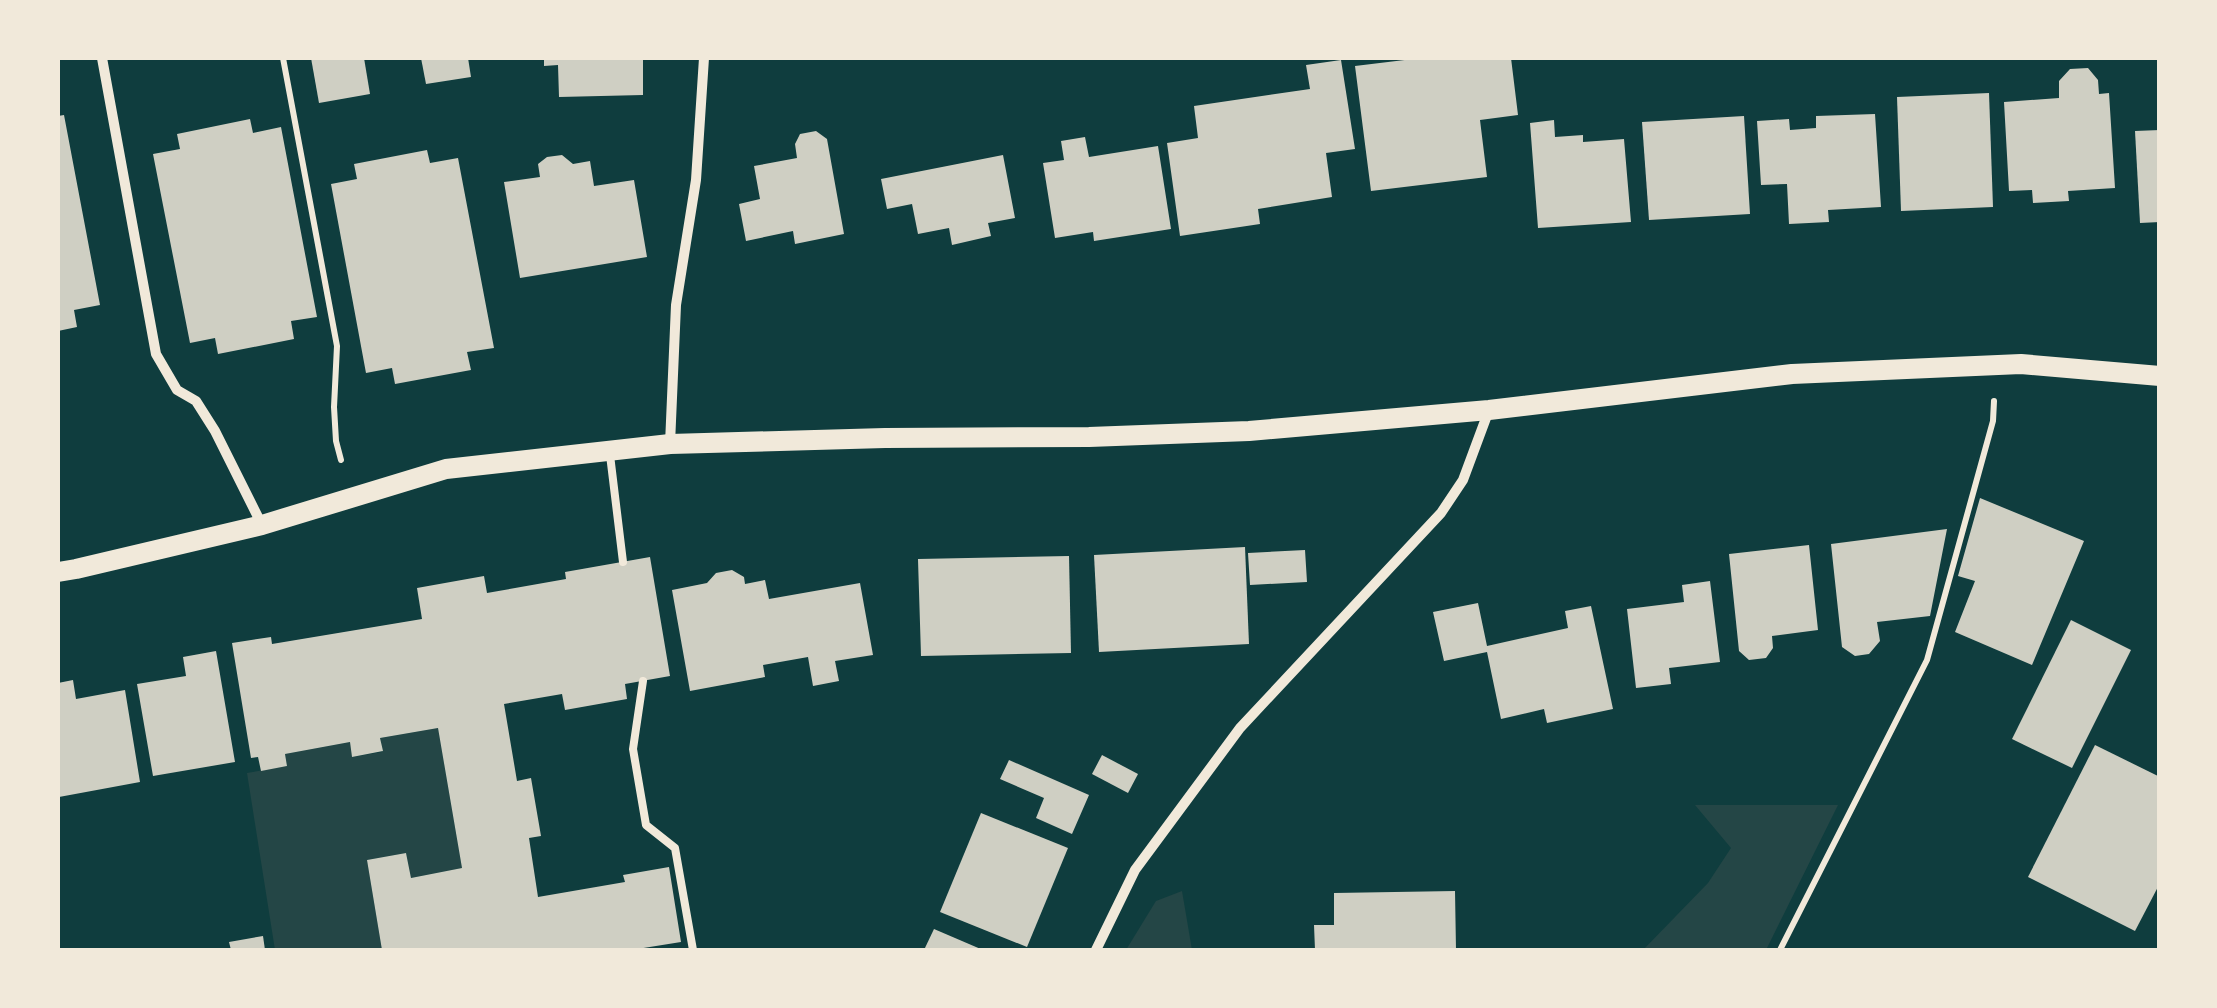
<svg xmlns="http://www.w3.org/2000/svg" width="2217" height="1008" viewBox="0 0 2217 1008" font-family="Arial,sans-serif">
	<rect width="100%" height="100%" fill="#0f3d3e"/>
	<g fill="#244646">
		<polygon points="438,728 462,868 411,878 406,853 367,860 382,950 275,950 247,773 287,766 285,754 350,742 352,757 382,752 380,738"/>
		<polygon points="1695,805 1838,805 1766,950 1643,950 1708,883 1731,848"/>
		<polygon points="1182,891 1192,950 1126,950 1156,901"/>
	</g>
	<g fill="#cfcfc3">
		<polygon points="311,58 364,58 370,94 319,103"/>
		<polygon points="421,58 468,58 471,77 426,84"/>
		<polygon points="544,58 643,58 643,95 559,97 558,65 544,66"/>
		<polygon points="1421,58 1511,58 1518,115 1480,120 1487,177 1371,191 1355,66"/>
		<polygon points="1341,60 1355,149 1326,153 1332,197 1258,209 1260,224 1180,236 1167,143 1198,138 1194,106 1310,89 1306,65"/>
		<polygon points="2088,68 2098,80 2099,94 2109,93 2115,188 2068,191 2069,201 2033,203 2032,190 2009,191 2004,102 2059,98 2059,81 2070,69"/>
		<polygon points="1989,93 1993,207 1901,211 1897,97"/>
		<polygon points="1875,114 1881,207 1828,210 1829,222 1789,224 1787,184 1761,185 1757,121 1789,119 1790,130 1816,128 1816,116"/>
		<polygon points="64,115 100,305 74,310 77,327 58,331 58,116"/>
		<polygon points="1744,116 1750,214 1649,220 1642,122"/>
		<polygon points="250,119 253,133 281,127 317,317 291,321 294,339 218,354 215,338 190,343 153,154 180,149 177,134"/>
		<polygon points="1554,120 1555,137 1583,135 1583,142 1624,139 1631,222 1538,228 1530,123"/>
		<polygon points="2160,130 2160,222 2140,223 2135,131"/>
		<polygon points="816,131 827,139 844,234 795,244 793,231 746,241 739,204 760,199 754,166 797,158 795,144 800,134"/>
		<polygon points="1085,137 1089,157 1158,146 1171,229 1094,241 1093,232 1055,238 1043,163 1064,160 1061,141"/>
		<polygon points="427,150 430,163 458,158 494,348 467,352 471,370 395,384 392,368 366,373 331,184 357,179 354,164"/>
		<polygon points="562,155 573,164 590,161 594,186 634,180 647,257 520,278 504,182 540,177 538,164 547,157"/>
		<polygon points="1003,155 1015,218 988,223 991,236 952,245 949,228 918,234 912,204 887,209 881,179"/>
		<polygon points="1980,498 2084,541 2032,665 1955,632 1975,581 1958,576"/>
		<polygon points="1947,529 1930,616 1877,622 1880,641 1869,654 1855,656 1842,647 1831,544"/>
		<polygon points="1809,545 1818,630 1772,636 1773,648 1766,658 1749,660 1739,651 1729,554"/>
		<polygon points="1245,547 1249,644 1099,652 1094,555"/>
		<polygon points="1305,550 1307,582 1250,585 1248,553"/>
		<polygon points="1069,556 1071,653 921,656 918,559"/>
		<polygon points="650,557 670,676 625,684 627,699 565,710 562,694 504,704 517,781 531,778 541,836 529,838 538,897 625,882 623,875 669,867 681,942 631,950 382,950 367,860 406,853 411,878 462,868 438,728 380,738 383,751 352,757 350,742 285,754 287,766 261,771 258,757 251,758 232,643 271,637 272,644 422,619 417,588 484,576 487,593 566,579 565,572"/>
		<polygon points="732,570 744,577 745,584 765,580 769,599 860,583 873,655 835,661 839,681 813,686 808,657 763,665 765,677 690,691 672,590 707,583 716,573"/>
		<polygon points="1710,581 1720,662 1669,668 1671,684 1636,688 1627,609 1684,602 1682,585"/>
		<polygon points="1478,603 1487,646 1568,628 1565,611 1591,606 1613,709 1547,723 1544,709 1501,719 1487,652 1444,661 1433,612"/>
		<polygon points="2071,620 2131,650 2072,768 2012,739"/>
		<polygon points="216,651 235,762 153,776 137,684 186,676 183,657"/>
		<polygon points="73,680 76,699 125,690 140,782 59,797 58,683"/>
		<polygon points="2095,745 2160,777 2160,883 2135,931 2028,877"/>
		<polygon points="1102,755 1138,774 1128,793 1092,774"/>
		<polygon points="1009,760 1089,795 1072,834 1036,818 1044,798 1000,779"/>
		<polygon points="981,813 1068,848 1027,947 940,912"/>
		<polygon points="1455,891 1456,950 1315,950 1314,925 1334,925 1334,893"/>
		<polygon points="934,929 983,950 924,950"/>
		<polygon points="263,936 265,950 231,950 229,942"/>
	</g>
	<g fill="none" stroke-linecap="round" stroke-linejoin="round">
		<g stroke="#f1e9da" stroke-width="6">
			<polyline points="283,58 337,346 334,407 336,441 341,460"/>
			<polyline points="1780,950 1927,660 1993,421 1994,401"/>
		</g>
		<g stroke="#f1e9da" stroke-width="8">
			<polyline points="610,455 623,562"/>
			<polyline points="643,681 633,749 646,825 675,848 693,950"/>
		</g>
		<g stroke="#f1e9da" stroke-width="10">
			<polyline points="102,58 156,354 177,390 196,401 215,431 262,525"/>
			<polyline points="670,444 676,305 696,180 704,58"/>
			<polyline points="1096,950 1135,870 1240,728 1441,513 1463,480 1489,410"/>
		</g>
		<polyline stroke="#f1e9da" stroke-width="20" points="58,572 76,569 262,525 446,469 670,444 885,438 1089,437 1249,431 1489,410 1792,374 2021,364 2160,376"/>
	</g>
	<rect width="2217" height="1008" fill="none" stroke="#f1e9da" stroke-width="120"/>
</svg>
